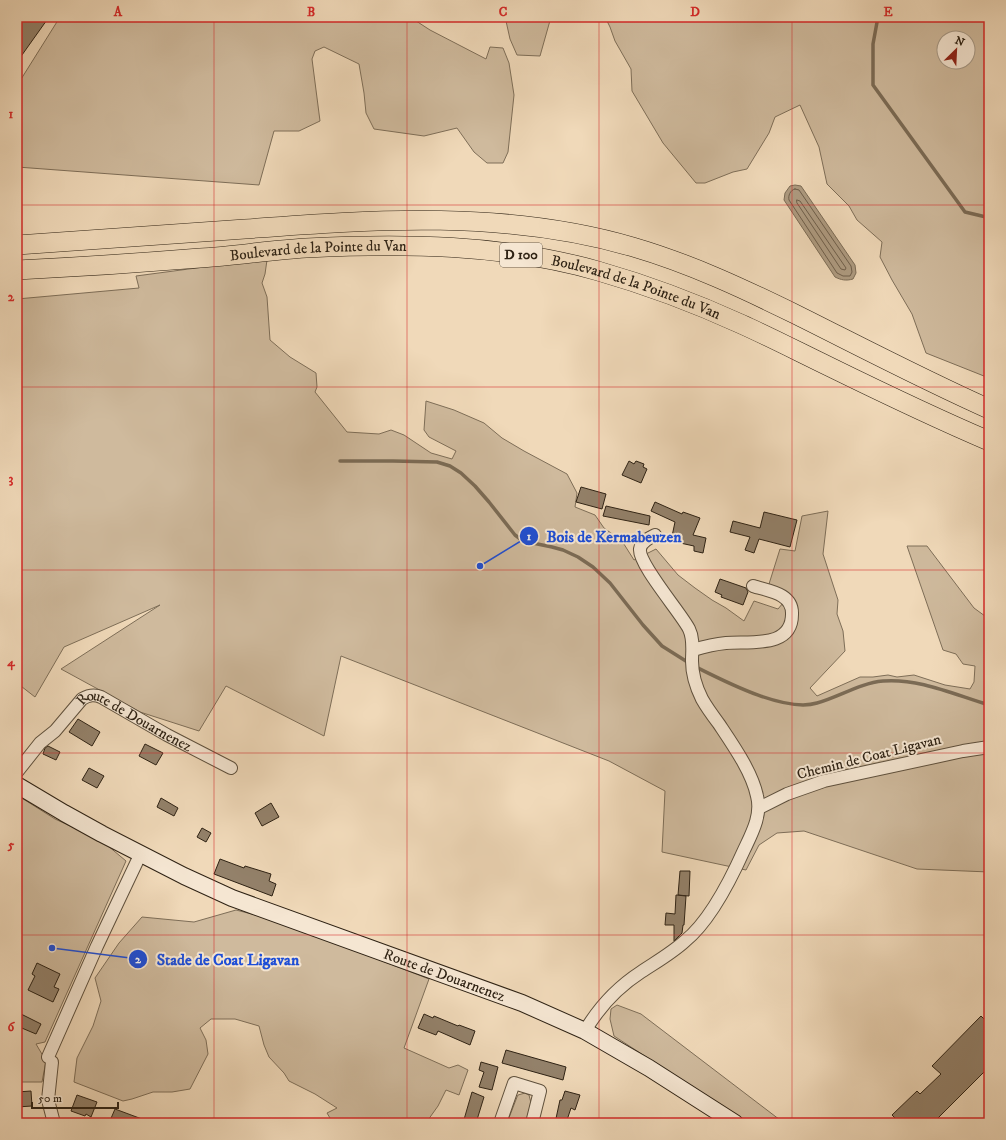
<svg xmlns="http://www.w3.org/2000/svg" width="1006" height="1140" viewBox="0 0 1006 1140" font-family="'IM FELL DW Pica',serif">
	<rect width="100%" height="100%" fill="#f0d9b9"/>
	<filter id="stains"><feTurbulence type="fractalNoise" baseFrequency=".005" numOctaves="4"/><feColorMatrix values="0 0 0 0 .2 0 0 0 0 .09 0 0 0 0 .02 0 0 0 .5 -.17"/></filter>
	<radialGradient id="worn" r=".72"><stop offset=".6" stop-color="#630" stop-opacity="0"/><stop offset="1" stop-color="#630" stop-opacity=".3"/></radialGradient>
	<g fill="#cfba9d" stroke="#7e6e58" fill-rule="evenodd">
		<polygon points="60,17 410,17 430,30 486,59 490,47 503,48 509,63 514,95 508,152 503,163 487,163 474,152 457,128 424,136 374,129 366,113 364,93 359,64 324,47 315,51 312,59 320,121 299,131 274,131 259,185 17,167 17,89 18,84"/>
		<polygon points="498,17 551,17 540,56 517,55 510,39 506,21"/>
		<path d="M605 17H989V378L926 353 912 314 892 280 880 257 882 242 857 220 849 206 827 184 819 147 800 105 775 117 769 133 747 169 733 172 705 183H696L663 143 632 91 631 69 615 41 610 27ZM944 38H968V62H944Z"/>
		<polygon points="267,260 265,274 262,283 267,297 270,340 290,357 316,373 317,387 315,392 347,432 379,434 391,430 404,435 431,453 452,459 456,451 429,437 424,430 426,401 454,410 484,423 502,438 524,451 567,474 577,493 575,507 595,515 604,528 622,541 634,560 656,549 678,575 695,588 712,600 726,608 744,621 754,601 778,609 788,597 769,584 780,549 795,551 802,516 828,511 823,554 838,600 837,614 843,631 845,651 810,688 817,696 860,677 873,677 888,675 897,677 914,675 945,685 970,689 974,682 975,666 963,664 956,654 943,650 907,546 927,546 974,608 989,619 989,872 917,869 804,831 777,833 759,845 746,870 662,852 665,791 609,761 341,656 324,736 226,686 199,731 140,712 61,669 160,605 64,647 35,697 17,683 17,299 139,288 136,276 249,261"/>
		<polygon points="17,795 55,819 101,840 126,861 45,1042 36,1044 46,1061 42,1082 22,1082 17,1087"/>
		<polygon points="236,910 279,921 429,979 404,1048 449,1068 458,1065 468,1070 459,1095 446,1090 438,1106 428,1120 427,1123 333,1123 327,1113 337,1108 315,1094 289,1081 284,1073 269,1057 264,1045 259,1026 235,1019 211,1019 200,1028 206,1040 208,1054 190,1089 172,1092 153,1092 132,1099 123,1101 74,1082 77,1058 93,1026 101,1001 95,978 119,943 142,917 194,922"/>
		<polygon points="617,1005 641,1014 784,1123 748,1123 614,1036 610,1019 611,1009"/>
		<polygon points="525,1093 529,1095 531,1103 526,1123 507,1123 517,1097 518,1095"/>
	</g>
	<path fill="#ae9b81" stroke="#7b6b55" d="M795 185 801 186 855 265 856 273 853 279C846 281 841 280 835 277L784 200 785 193 790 186Z"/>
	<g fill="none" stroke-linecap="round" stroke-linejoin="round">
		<g stroke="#6e5e4a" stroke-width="1">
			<path d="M795 189 799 190 851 266 852 272 850 276H843L837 273 789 200C788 196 790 190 795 189Z"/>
			<polygon points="797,200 800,201 846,268 845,270 841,269 797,203"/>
		</g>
		<g stroke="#7b6b55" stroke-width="3.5">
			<polyline points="878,17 873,44 873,85 965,212 986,217 989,215"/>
			<polyline points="340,461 393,461 437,462 450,466 461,473 475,486 489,502 515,535 523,541 552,547 563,550 578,557 593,567 610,583 643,625 662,646 689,663"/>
			<path d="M694 666C724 681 785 713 817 703 839 697 860 683 883 681 919 678 955 695 989 705"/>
		</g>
	</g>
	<g fill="#93816a" stroke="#2e2214">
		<polygon points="17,17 49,17 17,62"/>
		<polygon points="629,461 634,464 636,461 644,464 643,467 647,469 641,483 622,475"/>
		<polygon points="581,487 606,494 602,509 576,502"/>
		<polygon points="655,502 682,514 683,512 700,518 693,535 706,538 703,553 694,551 694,546 671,541 675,522 651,511"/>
		<polygon points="606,506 650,516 649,525 603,516"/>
		<polygon points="764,512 797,520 790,547 759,539 754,553 745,550 750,537 730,532 733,521 760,528"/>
		<polygon points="720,579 746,588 748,592 743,605 721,597 722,595 715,592"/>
		<polygon points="78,719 100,732 92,746 69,732"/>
		<polygon points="145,744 163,753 156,765 139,756"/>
		<polygon points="48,746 60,752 56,760 43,754 45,748"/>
		<polygon points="89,768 104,776 97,788 82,780"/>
		<polygon points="161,798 178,808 174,816 157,807"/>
		<polygon points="271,803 279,817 262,826 255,813"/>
		<polygon points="202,828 211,833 206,842 197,837"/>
		<polygon points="220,859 244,868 245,866 271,874 269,881 276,884 272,896 214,874"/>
		<polygon points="680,871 690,871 689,896 678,895"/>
		<polygon points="676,895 686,896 684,925 683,925 682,933 674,941 674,925 665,925 666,913 675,914"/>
		<polygon points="37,963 60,974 54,987 59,989 53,1002 28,990 35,976 32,974"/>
		<polygon points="17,1012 41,1024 36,1034 17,1026"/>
		<polygon points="424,1014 433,1018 434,1016 458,1026 459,1025 475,1031 470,1045 438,1031 436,1035 418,1028"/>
		<polygon points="981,1016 989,1024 989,1067 933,1123 900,1123 892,1115 917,1091 920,1094 941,1074 932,1066"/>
		<polygon points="506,1050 566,1067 563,1080 502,1063"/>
		<polygon points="481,1062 498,1067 492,1090 479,1087 484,1072 479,1070"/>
		<polygon points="31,1091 32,1106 17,1107 17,1092"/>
		<polygon points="565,1091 580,1095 575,1110 571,1108 566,1123 555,1123 560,1100 562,1100"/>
		<polygon points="472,1092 484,1097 476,1123 463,1123"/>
		<polygon points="77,1095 97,1102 91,1117 86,1114 85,1116 71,1111"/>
		<polygon points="115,1109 150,1122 150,1123 109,1123"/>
	</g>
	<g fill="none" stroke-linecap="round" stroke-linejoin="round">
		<defs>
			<g id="minor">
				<path d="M693 650C703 647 715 644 726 643 750 641 793 649 792 613 792 593 768 591 753 586"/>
				<path id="s1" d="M17 772 40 743 55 731 82 699C89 695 94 694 101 697L167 735 231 768"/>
				<polyline points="759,808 787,794 824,781 963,751 989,747"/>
				<path d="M585 1031C599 1007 618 987 641 972 656 962 672 953 685 941 710 921 731 879 744 850 752 833 762 815 757 796 752 772 733 745 719 724 713 716 707 708 702 699 696 687 692 674 692 661 692 650 694 639 689 629 681 613 638 564 640 549 641 542 649 538 655 535"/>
				<polyline points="48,1057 97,946 141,853"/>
				<polyline points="52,1062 48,1100 54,1123"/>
				<polyline points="500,1123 514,1083 540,1091 532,1123"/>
			</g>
			<g id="secondary">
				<path id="s2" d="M17 785 64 813 102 834 184 876 232 898 522 1003 585 1031 649 1068 735 1123"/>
			</g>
			<g id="trunk">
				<path d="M17 245C93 240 169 234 245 229 375 219 507 210 633 247 691 264 744 289 797 315 861 347 924 380 989 409"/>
				<path id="s3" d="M17 270C78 267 139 263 200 258 235 256 270 250 306 248 402 243 504 244 598 271 647 285 695 303 741 324 770 337 799 352 828 366 881 392 935 418 989 441"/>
			</g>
		</defs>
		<use href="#minor" stroke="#5e503d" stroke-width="14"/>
		<use href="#secondary" stroke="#2e2214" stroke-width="18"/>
		<use href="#trunk" stroke="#2e2214" stroke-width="20"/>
		<use href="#minor" stroke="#f5e6d2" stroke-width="12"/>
		<use href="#secondary" stroke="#f5e6d2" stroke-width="16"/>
		<use href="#trunk" stroke="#f0d9b9" stroke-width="19"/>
	</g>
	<path fill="none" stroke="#d62828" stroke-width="1" stroke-opacity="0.55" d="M214 17V1123M407 17V1123M599 17V1123M792 17V1123M17 205H989M17 387H989M17 570H989M17 753H989M17 935H989"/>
	<g text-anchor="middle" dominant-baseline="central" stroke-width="4" stroke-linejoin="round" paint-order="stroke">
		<rect fill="#f5e6d2" stroke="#6a5d4d" stroke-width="1" x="500" y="243" width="42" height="24" rx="3"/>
		<g font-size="14" font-weight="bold" fill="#2e2214">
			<text x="521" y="255">D 100</text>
		</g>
		<g font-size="15" fill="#2e2214" stroke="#f5e6d2">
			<text stroke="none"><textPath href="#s3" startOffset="302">Boulevard de la Pointe du Van</textPath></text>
			<text stroke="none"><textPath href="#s3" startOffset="625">Boulevard de la Pointe du Van</textPath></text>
			<text stroke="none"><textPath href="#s1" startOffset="157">Route de Douarnenez</textPath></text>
			<text transform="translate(869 757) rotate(-14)">Chemin de Coat Ligavan</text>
			<text stroke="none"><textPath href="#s2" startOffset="469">Route de Douarnenez</textPath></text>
		</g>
	</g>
	<path fill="none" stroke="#1d4ed8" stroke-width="1.5" d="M480 566L529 536M52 948L138 959"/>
	<g fill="#1d4ed8" stroke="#f5e6d2" stroke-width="1.5">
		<circle cx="480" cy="566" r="4"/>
		<circle cx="52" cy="948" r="4"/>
		<circle cx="529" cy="536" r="10"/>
		<circle cx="138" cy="959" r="10"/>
	</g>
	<g font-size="12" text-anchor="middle" font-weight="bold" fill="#fff">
		<text x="529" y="540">1</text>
		<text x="138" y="963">2</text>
	</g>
	<g font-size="16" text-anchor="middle" font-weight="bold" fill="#1d4ed8" stroke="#f5e6d2" stroke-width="4" stroke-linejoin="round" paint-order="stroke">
		<text x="614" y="542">Bois de Kermabeuzen</text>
		<text x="228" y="965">Stade de Coat Ligavan</text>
	</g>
	<rect width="1006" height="1140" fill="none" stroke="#f0d9b9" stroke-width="44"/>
	<g transform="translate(956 50) rotate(24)"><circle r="19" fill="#f5e6d2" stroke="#a59886"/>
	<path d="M0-3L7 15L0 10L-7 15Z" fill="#8f2418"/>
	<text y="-6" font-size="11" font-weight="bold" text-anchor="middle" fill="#2e2214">N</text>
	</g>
	<path d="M32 1102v6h86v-6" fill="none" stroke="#2e2214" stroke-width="2"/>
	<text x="38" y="1102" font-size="12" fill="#2e2214" stroke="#f5e6d2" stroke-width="3" paint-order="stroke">50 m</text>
	<rect x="22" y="22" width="962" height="1096" fill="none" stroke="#d62828" stroke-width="1.5"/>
	<g font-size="13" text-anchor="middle" font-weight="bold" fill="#d62828">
		<text x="118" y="16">A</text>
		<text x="311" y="16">B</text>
		<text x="503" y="16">C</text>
		<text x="695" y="16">D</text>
		<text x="888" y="16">E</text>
		<text x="11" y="118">1</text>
		<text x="11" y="301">2</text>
		<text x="11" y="483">3</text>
		<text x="11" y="666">4</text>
		<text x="11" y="849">5</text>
		<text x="11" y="1031">6</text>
	</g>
	<rect width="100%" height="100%" filter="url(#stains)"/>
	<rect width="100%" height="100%" fill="url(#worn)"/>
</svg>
